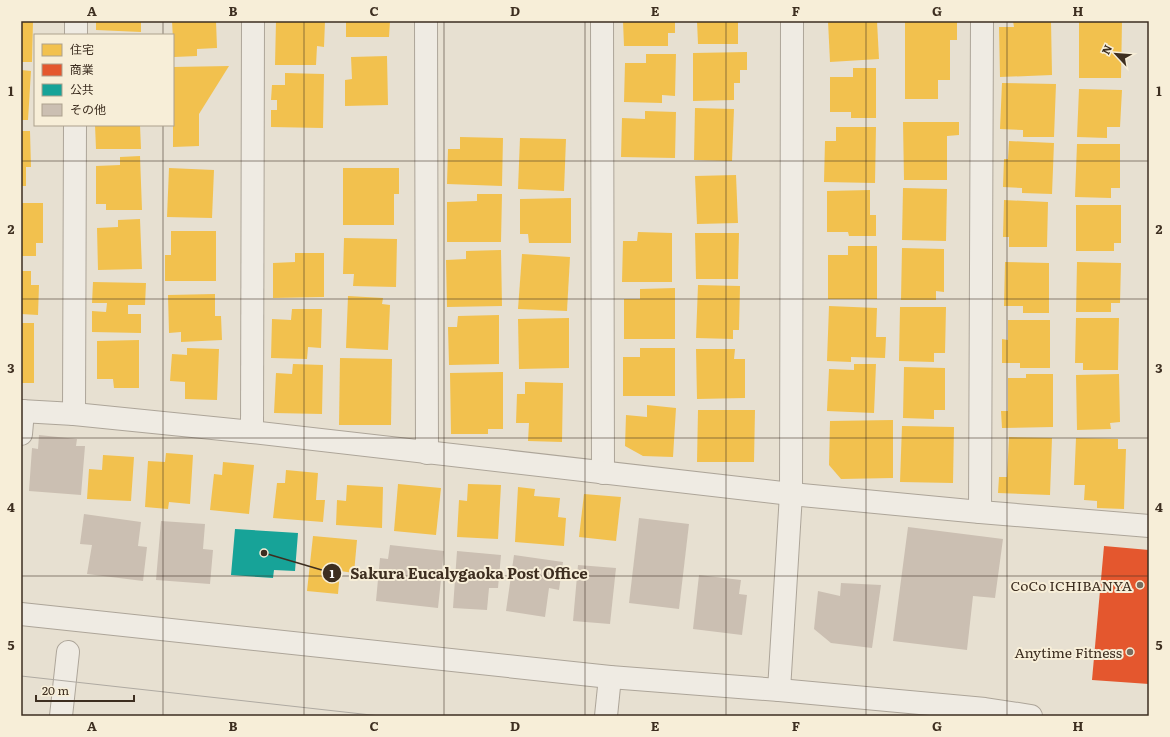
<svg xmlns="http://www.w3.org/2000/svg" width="1170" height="737" viewBox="0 0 1170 737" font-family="Literata,'Noto Sans JP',serif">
	<rect width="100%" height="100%" fill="#e7e0d1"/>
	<g fill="#f2c14e">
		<polygon points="21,21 33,21 32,62 21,62"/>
		<polygon points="96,21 141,21 141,32 96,30"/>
		<polygon points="172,21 216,21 217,48 197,49 197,56 174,57"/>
		<polygon points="276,21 325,21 324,47 317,46 316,65 275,65"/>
		<polygon points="346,21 390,21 389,37 346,37"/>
		<polygon points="623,21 675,21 675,33 668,33 668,46 624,46"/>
		<polygon points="697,21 738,21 738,44 698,44"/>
		<polygon points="828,21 877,21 879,59 830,62"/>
		<polygon points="905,21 957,21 957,40 950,40 950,80 938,80 938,99 905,99"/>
		<polygon points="1013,21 1051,21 1052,75 1000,77 999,27 1014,27"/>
		<polygon points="1079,21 1122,21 1121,78 1079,78"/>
		<polygon points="747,52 747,70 740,70 740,83 734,83 734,100 693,101 693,53"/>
		<polygon points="646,54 676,54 675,96 662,95 662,103 624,102 625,63 646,63"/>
		<polygon points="387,56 388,105 345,106 345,80 352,79 351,57"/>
		<polygon points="229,66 199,114 199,146 173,147 173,67"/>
		<polygon points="853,68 876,68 876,118 851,118 851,112 830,112 830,77 853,77"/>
		<polygon points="21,70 31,71 28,120 21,120"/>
		<polygon points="285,73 324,74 323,128 271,127 271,110 277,110 277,100 271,100 272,85 285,85"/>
		<polygon points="1002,83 1056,84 1054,137 1023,137 1023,130 1000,129"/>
		<polygon points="1079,89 1122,90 1120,127 1107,127 1107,138 1077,137"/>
		<polygon points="695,108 734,109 732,161 694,160"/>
		<polygon points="645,111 676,112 675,158 621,157 622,118 645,119"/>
		<polygon points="903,122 959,122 959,135 947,136 947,180 904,180"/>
		<polygon points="95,125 140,125 141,149 96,149"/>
		<polygon points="836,127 876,127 875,183 824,182 825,141 836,141"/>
		<polygon points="21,131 30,131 31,167 26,167 26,186 21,186"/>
		<polygon points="460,137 503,138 502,186 447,184 448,149 460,149"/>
		<polygon points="520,138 566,139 564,191 518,189"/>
		<polygon points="1009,141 1054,143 1052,194 1022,193 1022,188 1003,187 1004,159 1008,159"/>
		<polygon points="1077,144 1120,144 1120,188 1111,188 1111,198 1075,197"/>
		<polygon points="140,156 142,210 106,210 106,204 96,204 96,166 120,165 120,157"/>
		<polygon points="169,168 214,170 212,218 167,217"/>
		<polygon points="343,168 399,168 399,194 394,194 394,225 343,225"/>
		<polygon points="736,175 738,223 697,224 695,176"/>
		<polygon points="903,188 947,189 946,241 902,240"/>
		<polygon points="870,190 870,215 876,215 876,236 849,236 848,232 827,232 827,191"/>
		<polygon points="477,194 502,194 501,242 447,242 447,202 477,201"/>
		<polygon points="571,198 571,243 529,243 528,234 520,234 520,199"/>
		<polygon points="1004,200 1048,202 1047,247 1009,247 1009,237 1003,237"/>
		<polygon points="21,203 43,203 43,243 36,243 36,256 21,256"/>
		<polygon points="1076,205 1121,205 1121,243 1114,243 1114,251 1076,251"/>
		<polygon points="140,219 142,269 98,270 97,228 118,227 118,220"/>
		<polygon points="171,231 216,231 216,281 165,281 165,255 171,255"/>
		<polygon points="638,232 672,233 672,282 622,282 623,241 637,241"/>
		<polygon points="695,233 739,233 738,279 696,279"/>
		<polygon points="344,238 397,239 396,287 353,286 354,274 343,274"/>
		<polygon points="848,246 877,246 877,299 828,299 828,255 848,255"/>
		<polygon points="902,248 944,249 944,292 936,291 936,300 901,300"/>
		<polygon points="501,250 502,306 447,307 446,260 466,259 466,251"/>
		<polygon points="295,253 324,253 324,297 273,298 273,263 295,262"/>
		<polygon points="522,254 570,257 567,311 518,309"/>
		<polygon points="1005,262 1049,263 1049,313 1023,313 1023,306 1004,306"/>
		<polygon points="1077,262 1121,263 1120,303 1111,303 1111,312 1076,312"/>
		<polygon points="21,271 31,271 31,285 39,285 38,315 21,314"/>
		<polygon points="93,282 146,283 145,305 128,305 128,314 141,314 141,333 92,332 92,311 106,312 107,303 92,303"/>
		<polygon points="698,285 740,286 739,330 733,330 733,339 696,338"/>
		<polygon points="675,288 675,339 624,339 624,299 640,299 640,289"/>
		<polygon points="215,294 215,316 221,316 222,340 181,342 181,332 169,333 168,295"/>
		<polygon points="348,296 383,298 382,304 390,305 388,350 346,348"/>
		<polygon points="829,306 877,308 876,337 886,337 885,358 851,357 851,362 827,361"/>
		<polygon points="900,307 946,307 945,353 934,353 934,362 899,361"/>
		<polygon points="292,309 322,309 321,348 308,347 307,359 271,358 272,319 291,320"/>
		<polygon points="499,315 499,364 449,365 448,327 457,327 458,316"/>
		<polygon points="569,318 569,368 519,369 518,319"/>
		<polygon points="1076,318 1119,318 1118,370 1083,370 1083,363 1075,363"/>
		<polygon points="1008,320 1050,320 1050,368 1020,368 1020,363 1002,363 1002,339 1008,340"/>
		<rect x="21" y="323" width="13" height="60"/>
		<polygon points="139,340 139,388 114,388 113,379 97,379 97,341"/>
		<polygon points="187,348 219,349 217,400 185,399 185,382 170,381 172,354 187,355"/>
		<polygon points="640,348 675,348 675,396 623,396 623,357 640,357"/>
		<polygon points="696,349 735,349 734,359 745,359 745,398 697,399"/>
		<polygon points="340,358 392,359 391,425 339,425"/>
		<polygon points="293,364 323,365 322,414 274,413 276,373 292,374"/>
		<polygon points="854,364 876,364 874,413 827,411 829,369 854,370"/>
		<polygon points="904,367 945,368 945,410 934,410 934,419 903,418"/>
		<polygon points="503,372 503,429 488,429 488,434 451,434 450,373"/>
		<polygon points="1026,374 1053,374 1053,427 1002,428 1001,411 1008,411 1008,378 1026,378"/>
		<polygon points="1119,374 1120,422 1110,423 1111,429 1077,430 1076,375"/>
		<polygon points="525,382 563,383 562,442 528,441 529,423 516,423 517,394 525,394"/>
		<polygon points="647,405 676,408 673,457 643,456 625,446 626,415 647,417"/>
		<polygon points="698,410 755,410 754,462 697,462"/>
		<polygon points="893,420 893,478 841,479 829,465 830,421"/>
		<polygon points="902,426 954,427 953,483 900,482"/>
		<polygon points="1009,437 1052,438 1050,495 998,493 999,477 1007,477"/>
		<polygon points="1076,438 1118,439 1118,449 1126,449 1124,509 1097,508 1097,501 1084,500 1085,485 1074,485"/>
		<polygon points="166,453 193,455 190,504 169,502 168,509 145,507 148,461 165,462"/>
		<polygon points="103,455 134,457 131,501 87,499 89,469 102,470"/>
		<polygon points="223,462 254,465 249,514 210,510 214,474 222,475"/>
		<polygon points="286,470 318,473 316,500 325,500 323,522 273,518 277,483 285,483"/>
		<polygon points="398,484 441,488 436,535 394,531"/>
		<polygon points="468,484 501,485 498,539 457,537 459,500 467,501"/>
		<polygon points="347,485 383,487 382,528 336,525 337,500 346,501"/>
		<polygon points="518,487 535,489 534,496 560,498 558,517 566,518 564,546 515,542"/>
		<polygon points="584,494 621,497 616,541 579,537"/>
		<polygon points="313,536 357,540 354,573 340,571 338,594 307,591"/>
	</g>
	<polygon fill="#e4572e" points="1104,546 1149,550 1149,684 1092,680"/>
	<polygon fill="#17a398" points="235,529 298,533 295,571 274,570 273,578 231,575"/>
	<g fill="#cbbfb2">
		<polygon points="39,435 77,439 76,446 85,446 81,495 29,491 32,448 38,449"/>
		<polygon points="84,514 141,522 138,546 147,547 143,581 87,574 92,545 80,544"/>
		<polygon points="639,518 689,524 679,609 629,603"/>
		<polygon points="161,521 205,524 203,549 213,550 210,584 156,580"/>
		<polygon points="908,527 1003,539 995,598 973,596 967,650 893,641"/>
		<polygon points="390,545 444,551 438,608 376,601 380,558 388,559"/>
		<polygon points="457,551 501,555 498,588 489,588 487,610 453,608"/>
		<polygon points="514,555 563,562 559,590 549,588 545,617 506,611"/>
		<polygon points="578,565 616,568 610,624 573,621"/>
		<polygon points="699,575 741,580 739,594 747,595 742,635 693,629"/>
		<polygon points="841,583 881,585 872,648 831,643 814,629 818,591 840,596"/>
	</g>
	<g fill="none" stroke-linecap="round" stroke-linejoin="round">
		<defs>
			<g id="minor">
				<polyline points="426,21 427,453"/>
				<polyline points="602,21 603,473"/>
				<polyline points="76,35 76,21"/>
				<polyline points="21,411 74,414 252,432 791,494 980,512 1149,526"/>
				<polyline points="74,414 75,125"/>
				<polyline points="252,432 253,21"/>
				<polyline points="21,434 23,411"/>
				<polyline points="980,512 982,21"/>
				<polyline points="61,716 68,652"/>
				<polyline points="606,716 610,677"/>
			</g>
			<g id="tertiary">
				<polyline points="21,614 610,677 779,690 985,709 1031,716"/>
				<polyline points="779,690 791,494 792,21"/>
			</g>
		</defs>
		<use href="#minor" stroke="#ada599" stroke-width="24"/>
		<use href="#tertiary" stroke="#ada599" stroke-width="24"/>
		<use href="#minor" stroke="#efebe3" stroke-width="22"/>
		<use href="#tertiary" stroke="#efebe3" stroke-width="22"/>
		<polyline stroke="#afaaa2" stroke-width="1" points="21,676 380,716"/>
	</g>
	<path fill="none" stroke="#3d2e20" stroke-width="1" stroke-opacity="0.55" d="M163 21V35M304 21V716M444 21V716M585 21V716M726 21V716M866 21V716M1007 21V716M163 125V716M21 161H1149M21 299H1149M21 438H1149M21 576H1149"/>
	<g fill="#786c5e" stroke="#f7eed8" stroke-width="1.5">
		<circle cx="1140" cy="585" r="4"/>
		<circle cx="1130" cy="652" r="4"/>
	</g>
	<g text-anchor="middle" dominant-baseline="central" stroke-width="4" stroke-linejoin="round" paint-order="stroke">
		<g font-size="14" fill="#3d2e20" stroke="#f7eed8" text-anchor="end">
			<text x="1132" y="585">CoCo ICHIBANYA</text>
			<text x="1122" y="652">Anytime Fitness</text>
		</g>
	</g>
	<path fill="none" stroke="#3d2e20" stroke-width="1.5" d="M264 553L332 573"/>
	<g fill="#3d2e20" stroke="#f7eed8" stroke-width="1.5">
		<circle cx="264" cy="553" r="4"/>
		<circle cx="332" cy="573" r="10"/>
	</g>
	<g font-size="12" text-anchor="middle" font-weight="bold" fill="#fff">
		<text x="332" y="578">1</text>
	</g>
	<g font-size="15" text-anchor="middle" font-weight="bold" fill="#3d2e20" stroke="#f7eed8" stroke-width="4" stroke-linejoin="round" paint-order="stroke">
		<text x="469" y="579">Sakura Eucalygaoka Post Office</text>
	</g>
	<rect width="1170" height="737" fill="none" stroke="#f7eed8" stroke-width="44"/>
	<rect x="34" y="34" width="140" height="92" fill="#f7eed8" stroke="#ada18e"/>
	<rect x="42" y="44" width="20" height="12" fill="#f2c14e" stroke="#ada18e"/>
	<text x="70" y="54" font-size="12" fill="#3d2e20">住宅</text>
	<rect x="42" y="64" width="20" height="12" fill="#e4572e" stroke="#ada18e"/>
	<text x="70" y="74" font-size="12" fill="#3d2e20">商業</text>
	<rect x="42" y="84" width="20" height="12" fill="#17a398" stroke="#ada18e"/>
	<text x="70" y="94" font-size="12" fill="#3d2e20">公共</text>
	<rect x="42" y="104" width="20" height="12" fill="#cbbfb2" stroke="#ada18e"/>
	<text x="70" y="114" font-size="12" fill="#3d2e20">その他</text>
	<g transform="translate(1116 54) rotate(296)" stroke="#f7eed8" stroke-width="3" paint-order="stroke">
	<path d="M0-3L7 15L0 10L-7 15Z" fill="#3d2e20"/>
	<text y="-6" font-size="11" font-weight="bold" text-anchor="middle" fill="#3d2e20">N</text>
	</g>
	<path d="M36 695v6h98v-6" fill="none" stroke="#3d2e20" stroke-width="2"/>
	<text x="42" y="695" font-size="12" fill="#3d2e20" stroke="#f7eed8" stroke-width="3" paint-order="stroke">20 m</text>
	<rect x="22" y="22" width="1126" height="693" fill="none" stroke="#3d2e20" stroke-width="1.5"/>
	<g font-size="13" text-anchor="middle" font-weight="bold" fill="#3d2e20">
		<text x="92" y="16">A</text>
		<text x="233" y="16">B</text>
		<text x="374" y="16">C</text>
		<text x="515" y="16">D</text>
		<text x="655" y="16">E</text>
		<text x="796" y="16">F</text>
		<text x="937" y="16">G</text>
		<text x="1078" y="16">H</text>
		<text x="11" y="96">1</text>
		<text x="1159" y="96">1</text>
		<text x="11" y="234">2</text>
		<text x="1159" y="234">2</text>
		<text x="11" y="373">3</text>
		<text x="1159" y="373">3</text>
		<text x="11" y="512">4</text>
		<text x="1159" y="512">4</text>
		<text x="11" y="650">5</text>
		<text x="1159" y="650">5</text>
		<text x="92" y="731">A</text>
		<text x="233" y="731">B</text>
		<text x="374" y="731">C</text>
		<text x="515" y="731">D</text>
		<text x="655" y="731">E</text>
		<text x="796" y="731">F</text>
		<text x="937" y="731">G</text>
		<text x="1078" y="731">H</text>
	</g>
</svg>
